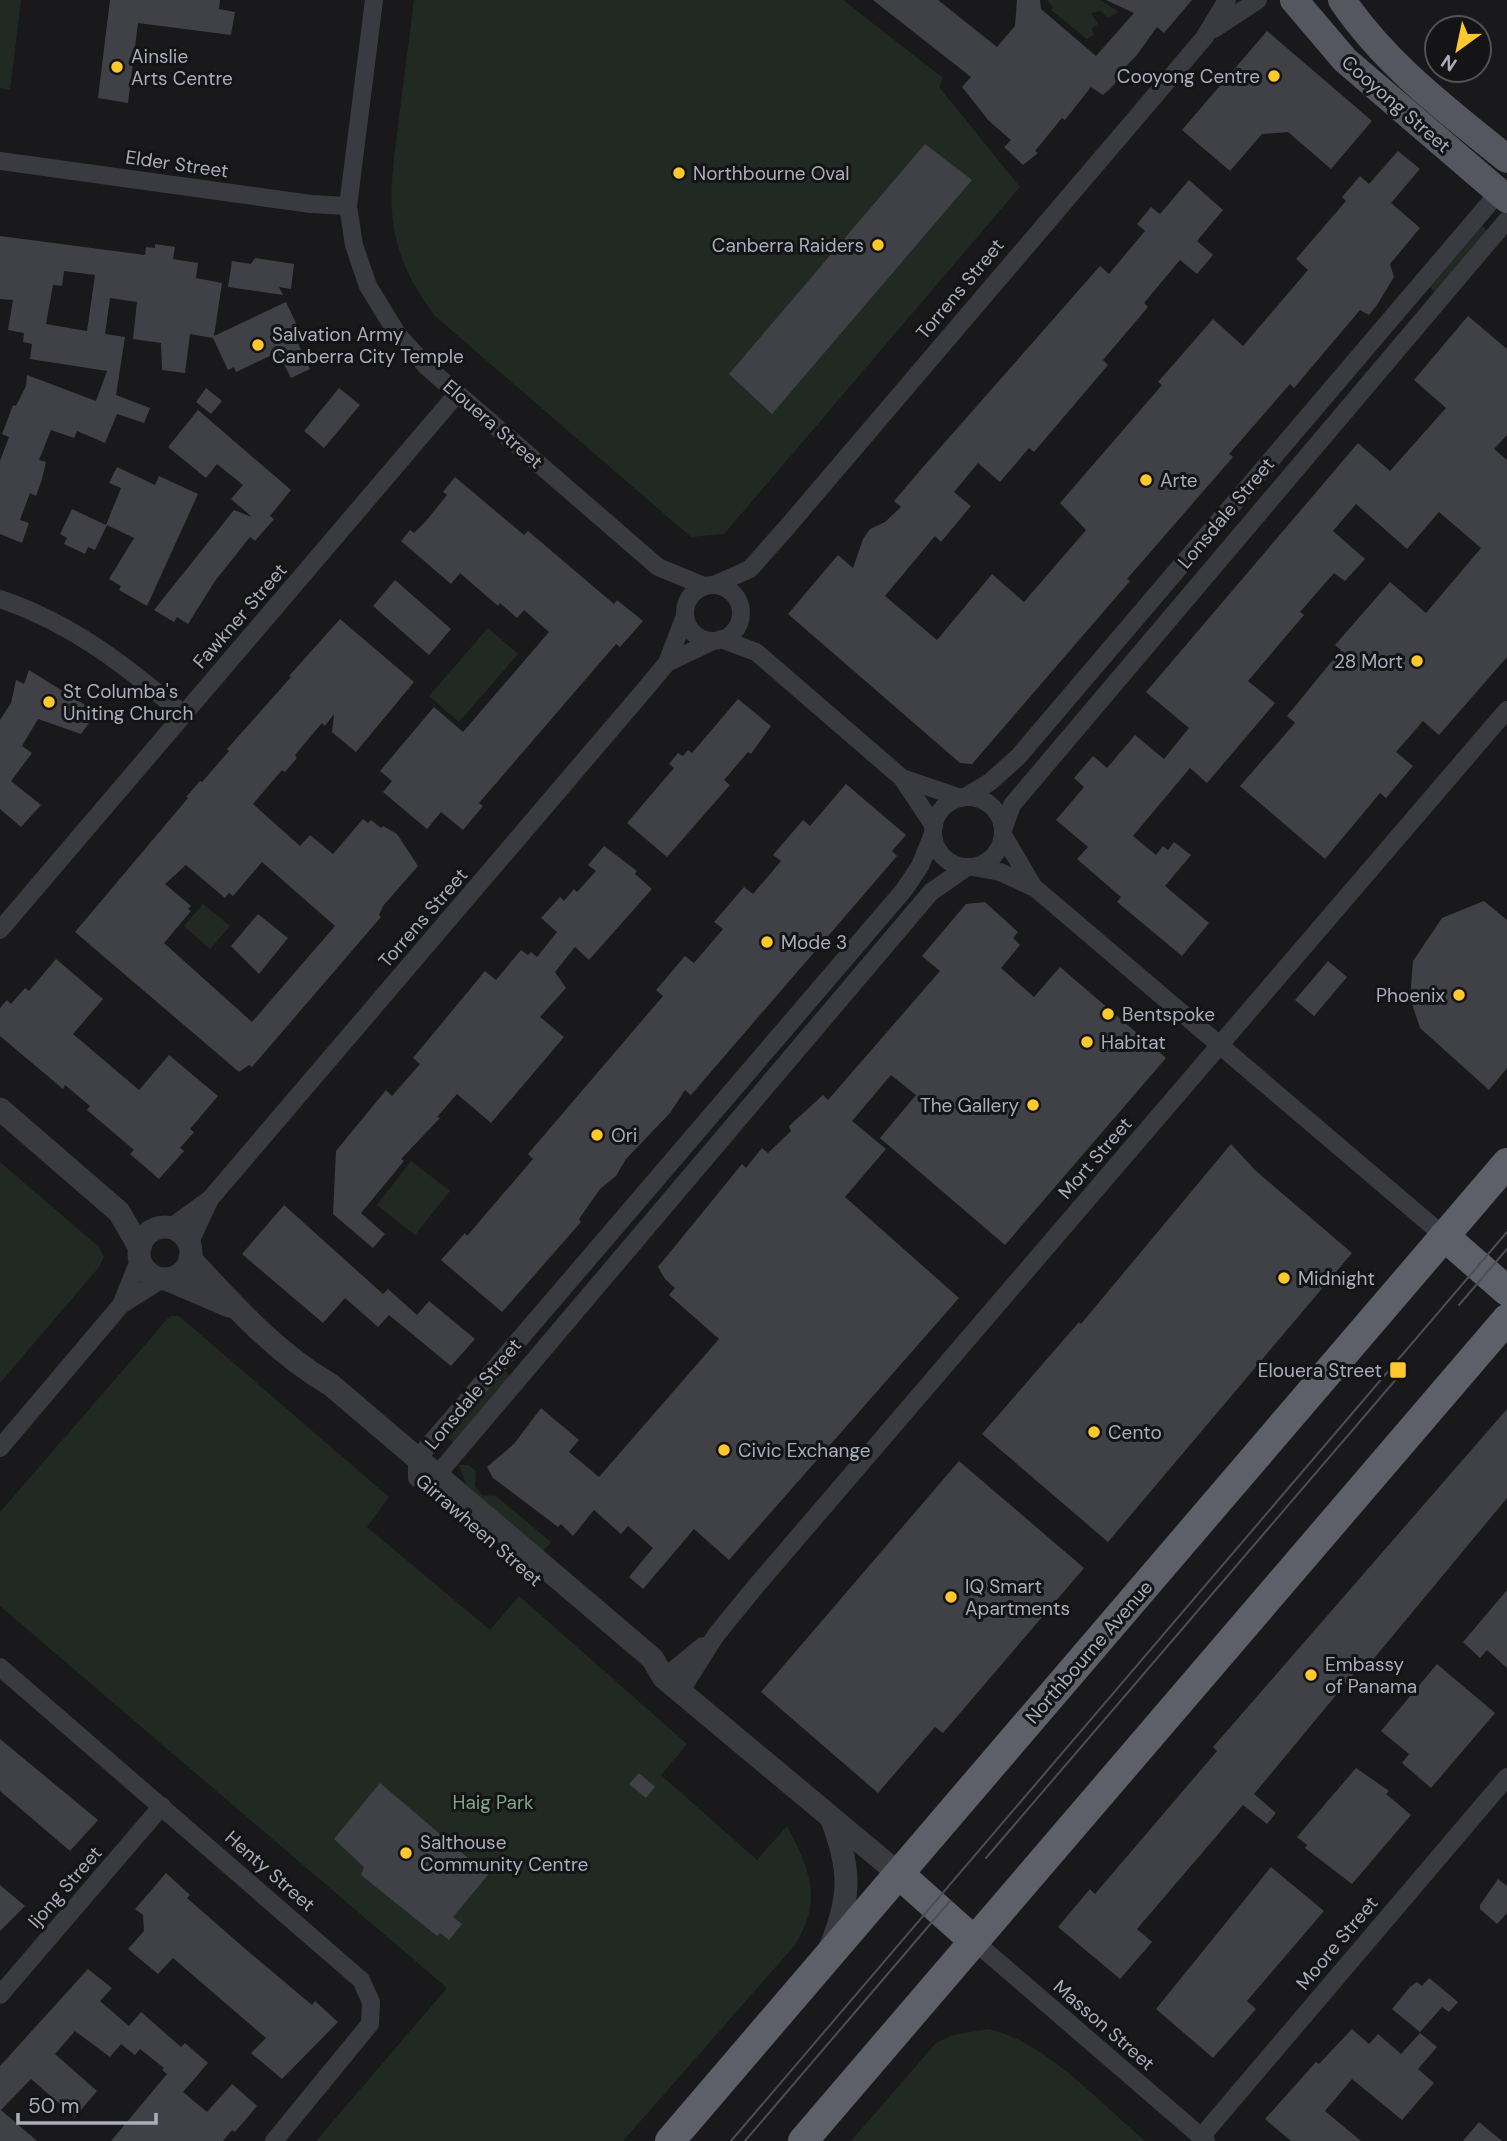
<svg xmlns="http://www.w3.org/2000/svg" width="1507" height="2141" viewBox="0 0 1507 2141" font-family="'DM Sans',sans-serif">
	<rect width="100%" height="100%" fill="#19191b"/>
	<g fill="#202a22">
		<polygon points="0,0 21,0 10,90 0,88"/>
		<path d="M414 0H843L943 78 939 87 1020 187 724 534 691 537 435 316C382 245 388 201 399 118 404 78 409 39 414 0Z"/>
		<polygon points="1047,0 1100,0 1119,12 1108,18 1101,11 1091,13 1098,24 1092,28 1094,35 1087,39 1051,10 1053,7"/>
		<polygon points="1481,225 1491,234 1438,294 1427,285"/>
		<polygon points="488,628 518,654 459,722 429,696"/>
		<polygon points="203,904 230,926 210,949 184,926"/>
		<polygon points="411,1161 450,1191 415,1235 377,1205"/>
		<polygon points="0,1162 99,1247 104,1257 99,1267 0,1383"/>
		<path d="M170 1316H179L389 1497 367 1527 490 1630 519 1596 687 1744 661 1775 757 1860 787 1826C810 1870 823 1899 795 1945L623 2141H316L447 1988 0 1606V1512Z"/>
		<polygon points="502,1369 512,1377 455,1444 445,1435"/>
		<polygon points="459,1465 468,1465 476,1471 475,1486 482,1495 496,1496 551,1542 540,1555 467,1487"/>
		<path d="M989 2029C1046 2042 1100 2103 1145 2141H851L936 2043 953 2035Z"/>
	</g>
	<g fill="#404146" fill-rule="evenodd">
		<polygon points="110,0 220,0 219,9 235,12 231,35 138,23 128,103 98,98"/>
		<polygon points="873,0 938,0 997,47 1015,26 1017,0 1040,0 1041,9 1096,56 1134,13 1106,0 1192,0 1164,33 1157,27 1136,56 1118,74 1120,77 1111,88 1103,95 1091,87 1065,120 1062,118 1035,151 1038,153 1023,165 1004,147 1011,140 989,121 962,87 971,77"/>
		<polygon points="1267,31 1372,121 1331,169 1288,132 1262,134 1230,171 1182,130"/>
		<polygon points="925,144 972,180 772,414 729,374"/>
		<polygon points="1398,151 1420,169 1391,203 1420,228 1390,264 1394,277 1377,305 1369,315 1360,310 1294,388 1290,384 1229,454 1233,457 1127,579 1130,581 972,764 960,763 788,614 838,555 853,568 863,539 870,529 885,522 901,507 894,501 924,466 1100,266 1109,274 1145,231 1137,224 1151,207 1160,214 1189,180 1223,210 1197,241 1213,255 1197,274 1180,260 1144,303 1148,307 1103,360 1108,365 1034,452 1029,448 1000,482 978,463 954,492 971,506 941,542 935,536 885,596 937,640 992,574 1024,602 1086,530 1060,503 1162,385 1158,382 1213,319 1243,346 1308,270 1296,259 1346,201 1342,197 1360,176 1369,184"/>
		<path d="M0 236 145 255 146 247 155 248V244L175 247 173 259 198 263 196 278 222 283 214 336 286 302 302 336 296 339 310 369 291 378 278 352 236 372 234 367 228 370 213 338 190 334 185 373 162 370 161 343 133 339 137 302 110 298 105 334 125 337 116 395 150 408 144 423 117 414 105 443 77 431 74 438 51 430 39 460 46 462 42 479 36 496 30 493 20 520 29 523 22 543 0 534V461L9 437 2 434 13 405 16 406 26 386 27 375 96 401 107 371 30 359 32 344 23 342 24 333 8 330 13 300 0 299ZM64 271 95 275 87 331 46 324 53 285 62 286Z"/>
		<polygon points="255,258 294,264 291,289 279,287 283,295 228,287 232,261 251,264"/>
		<polygon points="1468,316 1507,349 1507,435 1494,449 1507,460 1507,657 1439,735 1423,721 1396,752 1413,766 1386,798 1380,793 1325,859 1240,786 1295,723 1287,716 1341,650 1335,645 1390,582 1426,613 1481,548 1439,512 1407,549 1356,504 1333,531 1365,559 1345,581 1334,573 1300,612 1304,615 1248,681 1275,703 1207,783 1190,768 1133,836 1156,855 1163,846 1168,850 1174,842 1191,855 1165,886 1209,923 1182,956 1117,902 1121,897 1077,859 1088,847 1056,820 1084,787 1074,778 1093,756 1107,768 1135,735 1164,759 1189,728 1146,692 1358,443 1390,471 1446,408 1414,380"/>
		<polygon points="206,388 222,401 211,414 196,402"/>
		<polygon points="339,388 360,405 324,448 304,431"/>
		<polygon points="198,410 291,490 270,516 274,519 255,541 250,537 215,581 188,624 177,617 174,622 154,610 234,510 252,517 231,499 243,485 217,464 206,478 168,447"/>
		<polygon points="117,467 155,485 159,476 198,494 147,606 119,590 121,586 109,579 134,538 107,525 95,550 88,547 85,554 64,544 67,538 60,534 72,509 106,525 121,488 109,483"/>
		<polygon points="455,477 524,535 528,531 614,604 617,600 643,621 620,647 616,644 479,803 483,806 463,830 441,812 427,829 383,792 392,781 380,771 434,707 463,732 549,632 524,610 517,618 500,603 498,606 460,573 451,584 401,541 410,530 414,533 426,521 447,495 443,492"/>
		<polygon points="395,580 451,629 429,655 373,606"/>
		<path d="M340 619 414 682 356 752 332 732 334 714 325 726 322 723 295 755 297 758 285 772 282 770 253 804 300 846 310 835 333 854 363 819 368 823 371 820 381 828 383 826 397 834 418 866 383 906 379 915 381 917 252 1067 249 1065 239 1072 75 932 188 798 186 797 200 781 202 782 229 751 227 749 291 677 289 676ZM262 862 335 926 252 1022 164 943 191 911 188 909 191 906 165 884 186 865 225 898 229 893 233 896Z"/>
		<polygon points="29,670 85,705 80,719 89,723 81,734 38,719 22,746 32,753 11,781 41,805 21,827 0,809 0,720 11,703 16,680 24,684"/>
		<polygon points="738,699 771,726 751,754 748,752 724,780 730,785 667,857 627,823 674,768 669,764 678,753 683,756 688,750 692,753"/>
		<polygon points="846,784 906,835 892,851 897,856 691,1095 685,1090 670,1113 626,1159 616,1176 600,1189 579,1219 581,1222 502,1312 441,1260 465,1233 467,1236 533,1159 528,1154 663,996 656,990 685,956 694,963 723,929 714,922 744,887 753,894 781,861 773,855 803,820 810,826"/>
		<polygon points="604,846 637,871 635,874 652,889 589,960 575,947 555,972 566,988 540,1017 564,1037 491,1123 457,1094 437,1117 440,1118 401,1159 404,1161 361,1213 385,1234 373,1248 333,1214 336,1151 386,1090 392,1096 420,1064 413,1058 485,971 496,980 521,950 528,955 531,952 537,957 557,932 541,918 560,897 564,901 574,889 577,892 596,871 588,865"/>
		<polygon points="1484,901 1507,920 1507,1068 1489,1090 1420,1028 1412,1004 1411,986 1413,961 1442,918"/>
		<polygon points="985,902 1018,932 1013,938 1020,945 1001,968 1034,997 1060,967 1166,1058 1005,1245 880,1138 916,1095 891,1075 852,1121 886,1149 845,1197 959,1298 729,1560 694,1529 643,1589 629,1577 653,1548 628,1526 621,1534 594,1510 573,1536 561,1524 558,1527 493,1478 487,1467 514,1444 541,1408 579,1440 569,1452 599,1477 719,1339 669,1295 675,1288 665,1279 658,1267 742,1164 746,1168 762,1148 768,1153 791,1131 789,1126 823,1095 828,1100 940,971 922,956 966,904"/>
		<polygon points="258,914 288,938 259,974 231,946"/>
		<polygon points="56,959 103,999 73,1034 139,1090 169,1055 218,1096 190,1129 194,1132 180,1148 184,1151 159,1179 130,1154 134,1150 87,1110 90,1106 65,1085 63,1089 0,1036 0,1008 7,1000 11,1004 25,988 29,991"/>
		<polygon points="1328,961 1347,977 1314,1016 1295,1000"/>
		<polygon points="1231,1144 1256,1171 1352,1253 1108,1542 982,1434 1079,1322 1081,1324"/>
		<polygon points="284,1205 383,1294 388,1289 417,1315 429,1301 475,1339 451,1366 389,1315 378,1327 345,1298 323,1323 242,1254"/>
		<polygon points="1507,1409 1507,1498 1371,1662 1366,1659 1254,1794 1276,1813 1267,1824 1243,1805 1137,1929 1152,1942 1120,1979 1058,1927 1090,1889 1095,1894 1217,1751 1213,1747"/>
		<polygon points="959,1461 1084,1568 943,1733 935,1727 878,1793 761,1692"/>
		<polygon points="1507,1590 1507,1668 1487,1650 1480,1658 1463,1642"/>
		<polygon points="1437,1664 1495,1713 1431,1788 1402,1763 1409,1754 1381,1731"/>
		<polygon points="0,1739 98,1820 70,1851 0,1791"/>
		<polygon points="1356,1768 1389,1791 1386,1794 1411,1815 1352,1884 1305,1848 1307,1845 1297,1837"/>
		<polygon points="639,1773 655,1787 646,1798 629,1784"/>
		<polygon points="380,1783 488,1875 453,1917 462,1924 449,1940 440,1933 437,1936 361,1875 364,1867 334,1839"/>
		<polygon points="1271,1867 1324,1911 1247,2001 1256,2009 1213,2058 1156,2009"/>
		<polygon points="166,1873 190,1895 187,1898 243,1947 312,2005 315,2001 338,2022 282,2079 251,2053 266,2038 173,1958 158,1974 128,1949 144,1931 143,1915 135,1909"/>
		<polygon points="1498,1879 1507,1886 1507,1913 1497,1924 1480,1909 1480,1905"/>
		<polygon points="0,1885 25,1906 0,1931"/>
		<polygon points="88,1969 112,1988 100,2001 129,2026 141,2012 181,2047 185,2043 208,2063 183,2092 207,2112 232,2084 255,2104 257,2106 235,2132 232,2130 223,2141 111,2141 167,2074 162,2070 164,2068 140,2049 135,2055 121,2044 110,2057 75,2031 55,2054 97,2091 75,2117 31,2079 1,2110 37,2141 0,2141 0,2066"/>
		<polygon points="1429,1978 1458,2002 1449,2012 1442,2007 1420,2032 1392,2009 1410,1987 1417,1982 1422,1986"/>
		<polygon points="1352,2029 1369,2044 1378,2034 1401,2054 1420,2033 1437,2047 1418,2069 1434,2083 1402,2120 1352,2079 1325,2111 1361,2141 1291,2141 1265,2119 1316,2062 1319,2064"/>
		<polygon points="1479,2122 1502,2141 1463,2141"/>
	</g>
	<g fill="none" stroke-linecap="round" stroke-linejoin="round">
		<g stroke="#3a3a41" stroke-width="18">
			<polyline points="374,0 348,206 354,245 368,286 398,335 427,367 658,567 704,586"/>
			<polyline points="1214,29 1258,0"/>
			<polyline points="0,161 311,204 348,206"/>
			<polyline points="714,585 750,569 788,526 1204,38 1227,0"/>
			<circle cx="713" cy="613" r="28"/>
			<path d="M0 599C72 623 126 666 183 714"/>
			<polyline points="721,639 756,652 902,778 934,826"/>
			<polyline points="667,663 713,641"/>
			<polyline points="902,778 961,798"/>
			<polyline points="965,797 990,782 1018,757 1499,192"/>
			<circle cx="968" cy="832" r="35"/>
			<polyline points="1003,830 1012,805 1507,220"/>
			<polyline points="933,834 920,866 904,890 417,1459 417,1478 437,1475 931,892 967,867"/>
			<polyline points="1003,835 1033,886"/>
			<polyline points="973,867 1000,872 1035,888 1444,1236"/>
			<polyline points="0,930 457,394"/>
			<polyline points="170,1228 210,1199 641,694 667,663 685,616"/>
			<polyline points="189,1244 210,1199"/>
			<polyline points="121,1305 164,1278"/>
			<polyline points="0,1448 121,1305 140,1258"/>
			<polyline points="0,1667 361,1980 371,2002 370,2024 274,2141"/>
			<polyline points="664,1678 703,1646"/>
			<polyline points="680,1692 716,1635 756,1586 1507,710"/>
			<polyline points="974,1941 1206,2141"/>
			<polyline points="0,1995 162,1806"/>
			<polyline points="1201,2137 1507,1777"/>
		</g>
		<g stroke="#3a3a41" stroke-width="23">
			<polyline points="0,1109 119,1212 140,1248"/>
			<circle cx="165" cy="1253" r="26"/>
			<path d="M190 1258C233 1305 276 1353 331 1385L652 1658 664 1678 899 1874"/>
			<polyline points="166,1279 229,1306"/>
			<path d="M830 1948C851 1898 851 1870 832 1820"/>
		</g>
		<g stroke="#555760" stroke-width="28">
			<polyline points="1294,0 1345,60 1507,199"/>
			<path d="M1342 0C1385 64 1448 111 1507 159"/>
		</g>
		<g stroke="#5d6069" stroke-width="30">
			<polyline points="1444,1236 1507,1291"/>
			<polyline points="899,1874 974,1941"/>
			<polyline points="670,2141 1507,1163"/>
			<polyline points="803,2141 1507,1319"/>
		</g>
		<g stroke="#4c4e56" stroke-width="2">
			<polyline points="1459,1305 1507,1249"/>
			<polyline points="986,1858 1398,1377"/>
			<polyline points="731,2141 1507,1232"/>
			<polyline points="745,2141 950,1901"/>
		</g>
	</g>
	<g fill="#ffc92e" stroke="#141416" stroke-width="2.5">
		<circle cx="117" cy="67" r="7"/>
		<circle cx="1274" cy="76" r="7"/>
		<circle cx="679" cy="173" r="7"/>
		<circle cx="878" cy="245" r="7"/>
		<circle cx="258" cy="345" r="7"/>
		<circle cx="1146" cy="480" r="7"/>
		<circle cx="1417" cy="661" r="7"/>
		<circle cx="49" cy="702" r="7"/>
		<circle cx="767" cy="942" r="7"/>
		<circle cx="1459" cy="995" r="7"/>
		<circle cx="1108" cy="1014" r="7"/>
		<circle cx="1087" cy="1042" r="7"/>
		<circle cx="1033" cy="1105" r="7"/>
		<circle cx="597" cy="1135" r="7"/>
		<circle cx="1284" cy="1278" r="7"/>
		<rect x="1389" y="1361" width="18" height="18" rx="3.5"/>
		<circle cx="1094" cy="1432" r="7"/>
		<circle cx="724" cy="1450" r="7"/>
		<circle cx="951" cy="1597" r="7"/>
		<circle cx="1311" cy="1675" r="7"/>
		<circle cx="406" cy="1853" r="7"/>
	</g>
	<g text-anchor="middle" dominant-baseline="central" stroke-width="6" stroke-linejoin="round" paint-order="stroke">
		<g font-size="19" fill="#aaaebc" stroke="#141416" text-anchor="start">
			<text x="131" y="56">Ainslie<tspan x="131" dy="22">Arts Centre</tspan></text>
			<text x="1260" y="76" text-anchor="end">Cooyong Centre</text>
			<text x="693" y="173">Northbourne Oval</text>
			<text x="864" y="245" text-anchor="end">Canberra Raiders</text>
			<text x="272" y="334">Salvation Army<tspan x="272" dy="22">Canberra City Temple</tspan></text>
			<text x="1160" y="480">Arte</text>
			<text x="1403" y="661" text-anchor="end">28 Mort</text>
			<text x="63" y="691">St Columba's<tspan x="63" dy="22">Uniting Church</tspan></text>
			<text x="781" y="942">Mode 3</text>
			<text x="1445" y="995" text-anchor="end">Phoenix</text>
			<text x="1122" y="1014">Bentspoke</text>
			<text x="1101" y="1042">Habitat</text>
			<text x="1019" y="1105" text-anchor="end">The Gallery</text>
			<text x="611" y="1135">Ori</text>
			<text x="1298" y="1278">Midnight</text>
			<text x="1382" y="1370" text-anchor="end">Elouera Street</text>
			<text x="1108" y="1432">Cento</text>
			<text x="738" y="1450">Civic Exchange</text>
			<text x="965" y="1586">IQ Smart<tspan x="965" dy="22">Apartments</tspan></text>
			<text x="1325" y="1664">Embassy<tspan x="1325" dy="22">of Panama</tspan></text>
			<text x="420" y="1842">Salthouse<tspan x="420" dy="22">Community Centre</tspan></text>
		</g>
		<g font-size="19" fill="#aaaebc" stroke="#141416">
			<text transform="translate(1396 104) rotate(41)">Cooyong Street</text>
			<text transform="translate(177 164) rotate(8)">Elder Street</text>
			<text transform="translate(960 289) rotate(-50)">Torrens Street</text>
			<text transform="translate(493 424) rotate(41)">Elouera Street</text>
			<text transform="translate(1226 513) rotate(-50)">Lonsdale Street</text>
			<text transform="translate(240 616) rotate(-49)">Fawkner Street</text>
			<text transform="translate(423 918) rotate(-49)">Torrens Street</text>
			<text transform="translate(1095 1158) rotate(-49)">Mort Street</text>
			<text transform="translate(473 1394) rotate(-50)">Lonsdale Street</text>
			<text transform="translate(479 1530) rotate(41)">Girrawheen Street</text>
			<text transform="translate(1089 1652) rotate(-49)">Northbourne Avenue</text>
			<text transform="translate(270 1871) rotate(41)">Henty Street</text>
			<text transform="translate(65 1887) rotate(-49)">Ijong Street</text>
			<text transform="translate(1337 1943) rotate(-50)">Moore Street</text>
			<text transform="translate(1104 2025) rotate(41)">Masson Street</text>
		</g>
		<g font-size="19" fill="#80a886" stroke="#141416">
			<text x="493" y="1802">Haig Park</text>
		</g>
	</g>
	<g transform="translate(1458 49) rotate(213)"><circle r="33" fill="#141416" stroke="#505258" stroke-width="2"/>
	<path d="M0-5L12 26L0 18L-12 26Z" fill="#ffc92e"/>
	<text y="-10" font-size="19" font-weight="bold" text-anchor="middle" fill="#aaaebc">N</text>
	</g>
	<path d="M18 2113v10h138v-10" fill="none" stroke="#aaaebc" stroke-width="3.5"/>
	<text x="28" y="2113" font-size="21" fill="#aaaebc" stroke="#141416" stroke-width="5" paint-order="stroke">50 m</text>
</svg>
